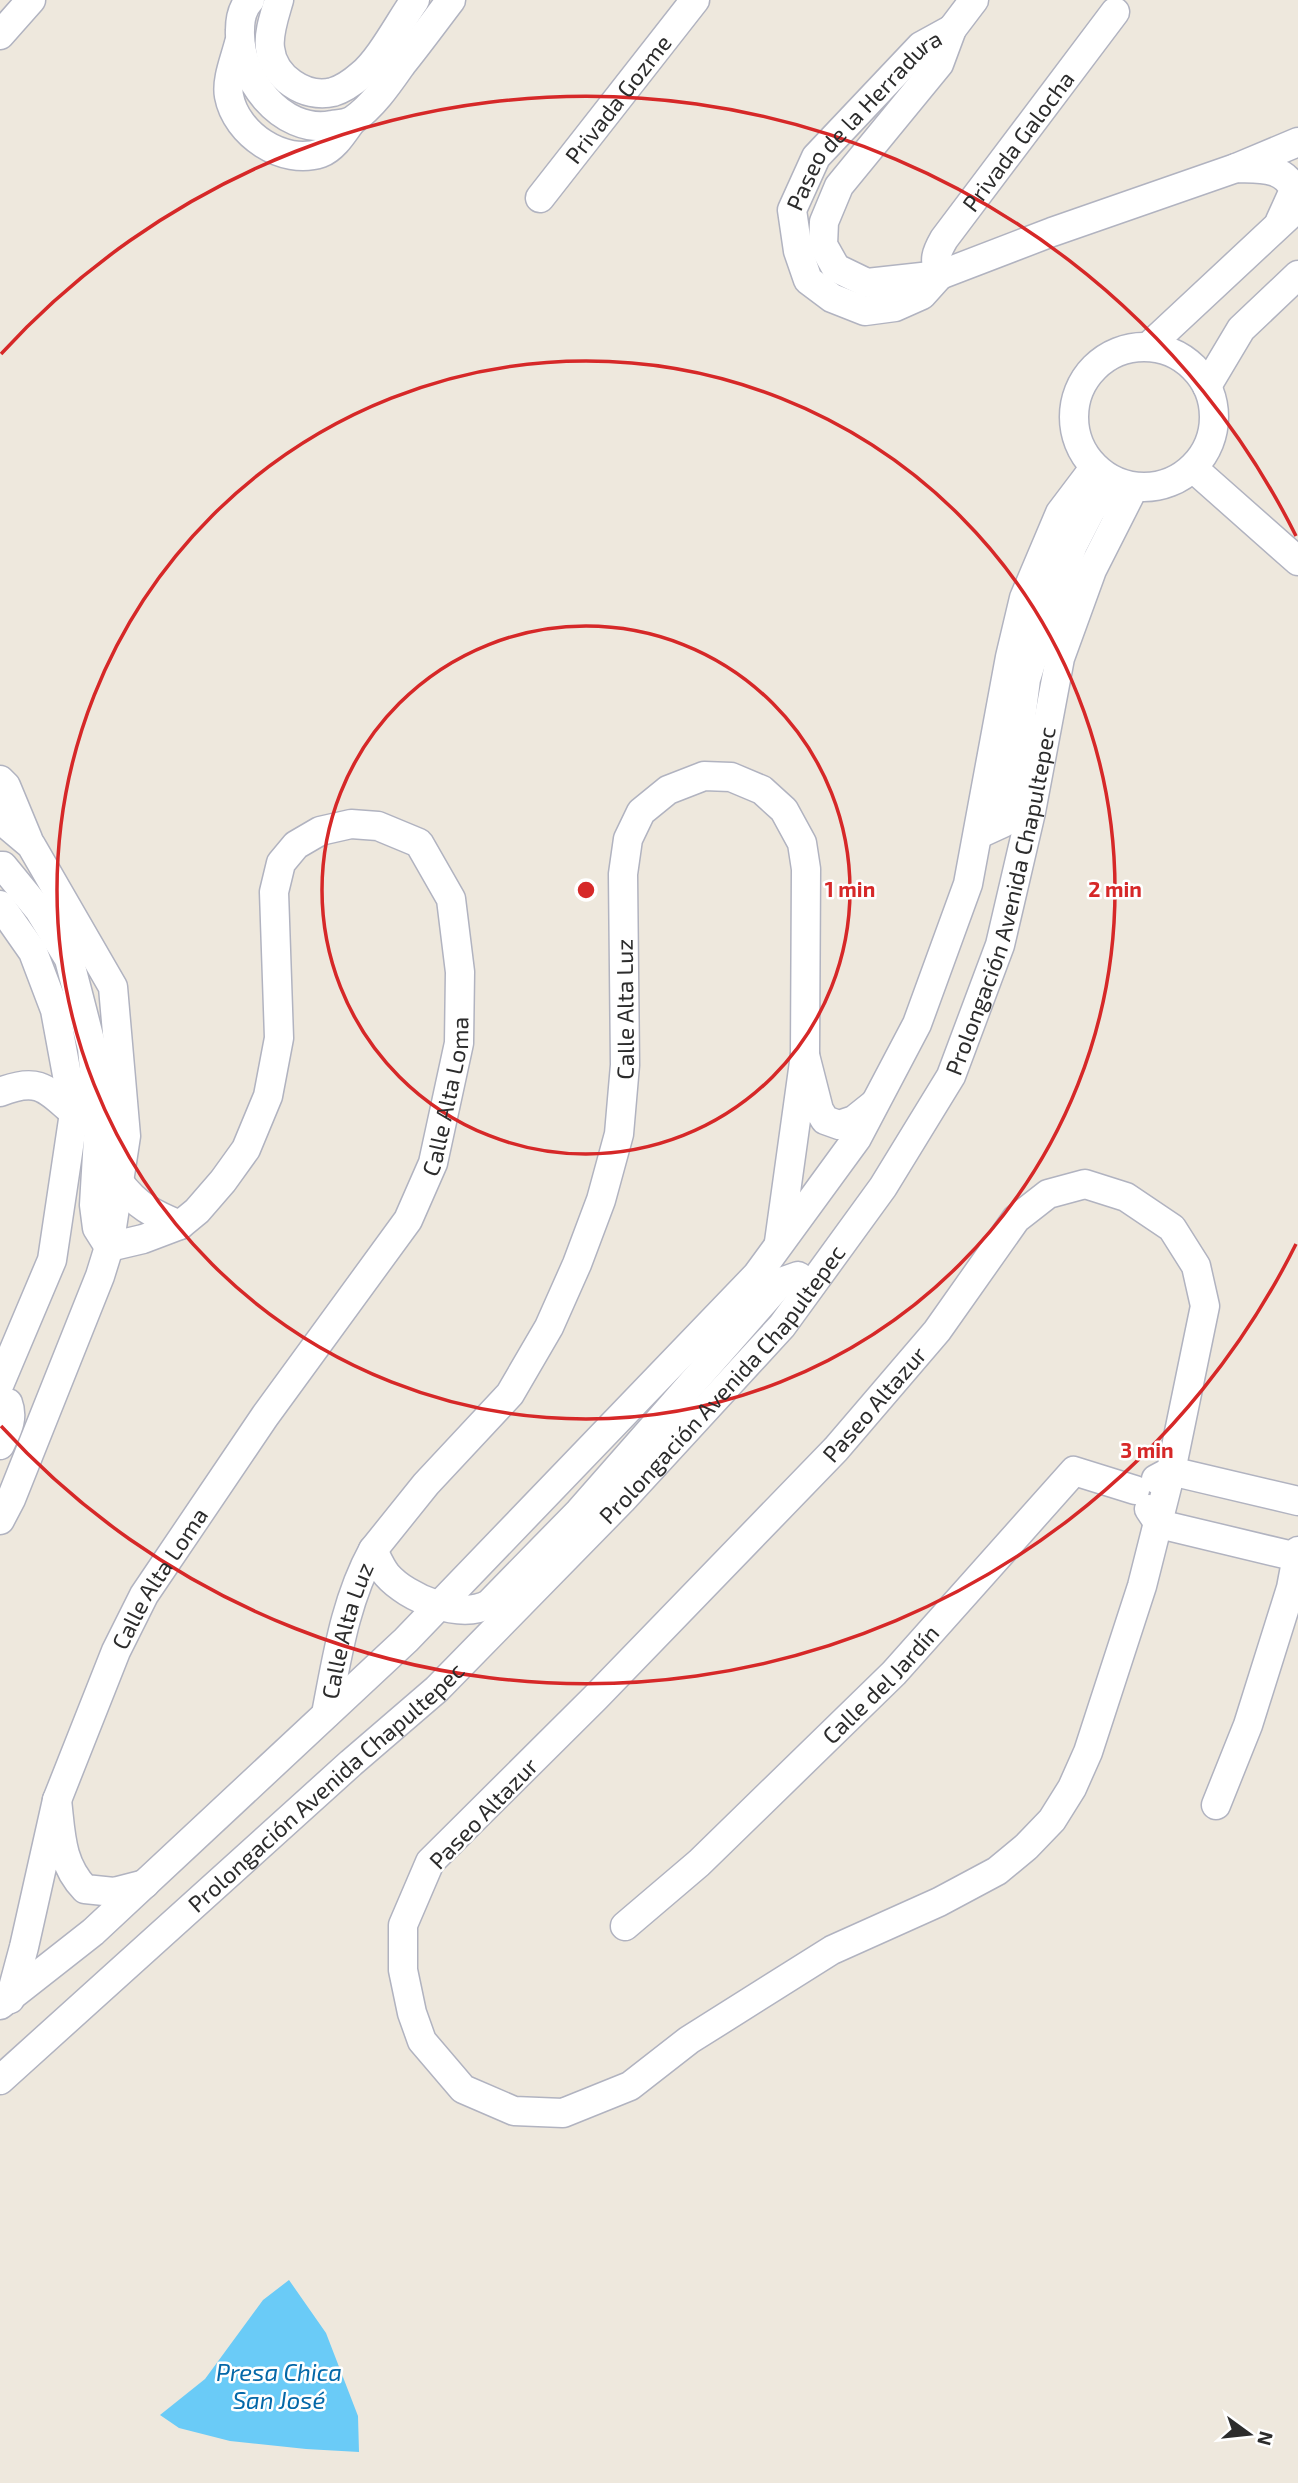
<svg xmlns="http://www.w3.org/2000/svg" width="1298" height="2483" viewBox="0 0 1298 2483" font-family="'Exo 2',sans-serif">
	<rect width="100%" height="100%" fill="#eee8dd"/>
	<polygon fill="#6acbf7" points="289,2280 326,2333 358,2416 359,2452 306,2449 230,2441 179,2428 160,2415 205,2379 263,2300"/>
	<g fill="none" stroke-linecap="round" stroke-linejoin="round">
		<defs>
			<g id="minor">
				<path d="M250 0C243 7 240 19 240 30 238 76 280 135 332 125 339 124 347 124 353 120 373 106 388 84 402 64 419 43 435 21 451 0"/>
				<path d="M279 0C275 14 268 33 270 48 273 77 305 99 333 92 343 89 353 82 361 75 380 60 400 21 415 0"/>
				<polyline points="974,0 952,29 939,64 839,186 824,222 823,245 836,268 867,283 940,275 1052,232 1236,168"/>
				<polyline points="0,35 31,0"/>
				<path d="M239 43C235 59 226 80 229 96 236 134 283 166 321 153 334 148 343 133 351 122"/>
				<path id="s1" d="M540 198 695 0"/>
				<path d="M1280 221 1294 190C1284 166 1259 169 1236 168L1298 142"/>
				<path id="s2" d="M940 275 922 295 895 307 865 311 832 298 808 280 798 251 792 210 816 157 921 46 952 29"/>
				<path id="s3" d="M940 275C933 260 936 253 944 239L1115 12"/>
				<polyline points="1149,346 1298,207"/>
				<circle cx="1144" cy="417" r="70"/>
				<polyline points="1207,386 1241,329 1298,275"/>
				<polyline points="1193,468 1298,561"/>
				<polyline points="0,780 6,786 28,839"/>
				<polyline points="0,819 31,845 113,987 126,1136 109,1247 100,1276 11,1499 0,1520"/>
				<polyline points="979,834 1003,823 1017,750 1026,679 1043,625 1073,545 1090,512 1112,481"/>
				<path d="M0 866H3L39 910 69 959 92 1048 99 1121 94 1205 97 1228 109 1247 143 1239 180 1225C153 1214 137 1206 119 1182"/>
				<polyline points="0,905 33,952 55,1010 74,1113 52,1260 0,1383"/>
				<path d="M0 1092C38 1077 46 1088 74 1113"/>
				<polygon points="1085,1184 1126,1197 1172,1228 1196,1266 1205,1306 1171,1471 1142,1586 1088,1752 1072,1788 1052,1820 1026,1847 997,1871 939,1902 832,1950 689,2040 630,2086 563,2113 514,2111 463,2089 422,2041 412,2013 403,1970 403,1925 430,1862 595,1698 836,1449 937,1331 1016,1219 1048,1194"/>
				<polyline points="779,1242 805,1055 819,1110 825,1120 839,1125 854,1120 874,1104"/>
				<path d="M0 1400 8 1403C14 1419 7 1430 0 1445"/>
				<polyline points="1156,1479 1171,1471 1298,1501"/>
				<polyline points="1149,1509 1159,1524 1297,1557"/>
				<path id="s4" d="M373 1550 426 1484 510 1394 549 1327 577 1264 601 1200 619 1134 625 1065 623 874 628 839 641 812 668 790 704 776 731 777 762 790 784 810 802 843 806 869 805 1055"/>
				<path id="s5" d="M326 1714C337 1658 345 1601 373 1550 377 1558 381 1568 387 1575 407 1598 460 1620 489 1604L579 1512 781 1282 798 1276 805 1281 808 1289"/>
				<path id="s6" d="M57 1800 116 1651 144 1595 265 1416 408 1220 433 1163 459 1043 460 972 451 899 419 843 378 826 351 824 320 831 296 845 281 863 274 892 279 1038 268 1096 246 1149 223 1181 197 1211 180 1225"/>
				<polyline points="1216,1805 1248,1725 1291,1588 1298,1551"/>
				<path id="s7" d="M625 1926 699 1863 894 1673 1074 1471 1135 1490"/>
				<path d="M10 1999 24 1947 57 1800C61 1833 60 1863 85 1889L114 1892 145 1884"/>
				<polyline points="0,2005 93,1932 406,1640 757,1275 857,1138 917,1024 968,884 1010,657 1024,598 1060,513 1094,468"/>
				<path id="s8" d="M0 2080 351 1763 437 1689 622 1500 782 1326 883 1187 951 1076 1000 945 1031 812 1060 658 1092 570 1134 487"/>
			</g>
		</defs>
		<use href="#minor" stroke="#b1b3c0" stroke-width="31"/>
		<use href="#minor" stroke="#fff" stroke-width="28"/>
	</g>
	<g fill="none" stroke="#d62828" stroke-width="3.5">
		<circle cx="586" cy="890" r="264"/>
		<circle cx="586" cy="890" r="529"/>
		<path d="M1296 1244A793 793 0 0 1 1 1426M1 354A793 793 0 0 1 1296 536"/>
	</g>
	<g text-anchor="middle" dominant-baseline="central" stroke-width="5" stroke-linejoin="round" paint-order="stroke">
		<g font-size="23" fill="#2c2c2c" stroke="#fff">
			<text stroke="none"><textPath href="#s1" startOffset="126">Privada Gozme</textPath></text>
			<text stroke="none"><textPath href="#s2" startOffset="341">Paseo de la Herradura</textPath></text>
			<text stroke="none"><textPath href="#s3" startOffset="161">Privada Galocha</textPath></text>
			<text stroke="none"><textPath href="#s8" startOffset="1572">Prolongación Avenida Chapultepec</textPath></text>
			<text stroke="none"><textPath href="#s4" startOffset="616">Calle Alta Luz</textPath></text>
			<text stroke="none"><textPath href="#s6" startOffset="812">Calle Alta Loma</textPath></text>
			<text stroke="none"><textPath href="#s8" startOffset="1004">Prolongación Avenida Chapultepec</textPath></text>
			<text transform="translate(874 1404) rotate(-49)">Paseo Altazur</text>
			<text stroke="none"><textPath href="#s6" startOffset="245">Calle Alta Loma</textPath></text>
			<text stroke="none"><textPath href="#s5" startOffset="86">Calle Alta Luz</textPath></text>
			<text stroke="none"><textPath href="#s7" startOffset="352">Calle del Jardín</textPath></text>
			<text stroke="none"><textPath href="#s8" startOffset="438">Prolongación Avenida Chapultepec</textPath></text>
			<text transform="translate(483 1813) rotate(-46)">Paseo Altazur</text>
		</g>
		<g font-size="24" font-style="italic" fill="#0468a8" stroke="#fff">
			<text x="279" y="2371">Presa Chica<tspan x="279" dy="28">San José</tspan></text>
		</g>
	</g>
	<circle cx="586" cy="890" r="10" fill="#d62828" stroke="#fff" stroke-width="3.5"/>
	<g font-size="21" text-anchor="middle" font-weight="bold" fill="#d62828" stroke="#fff" stroke-width="5" stroke-linejoin="round" paint-order="stroke">
		<text x="850" y="897">1 min</text>
		<text x="1115" y="897">2 min</text>
		<text x="1147" y="1458">3 min</text>
	</g>
	<g transform="translate(1249 2434) rotate(105)" stroke="#ffffff" stroke-width="5" paint-order="stroke">
	<path d="M0-5L12 26L0 18L-12 26Z" fill="#2c2c2c"/>
	<text y="-10" font-size="19" font-weight="bold" text-anchor="middle" fill="#2c2c2c">N</text>
	</g>
</svg>
